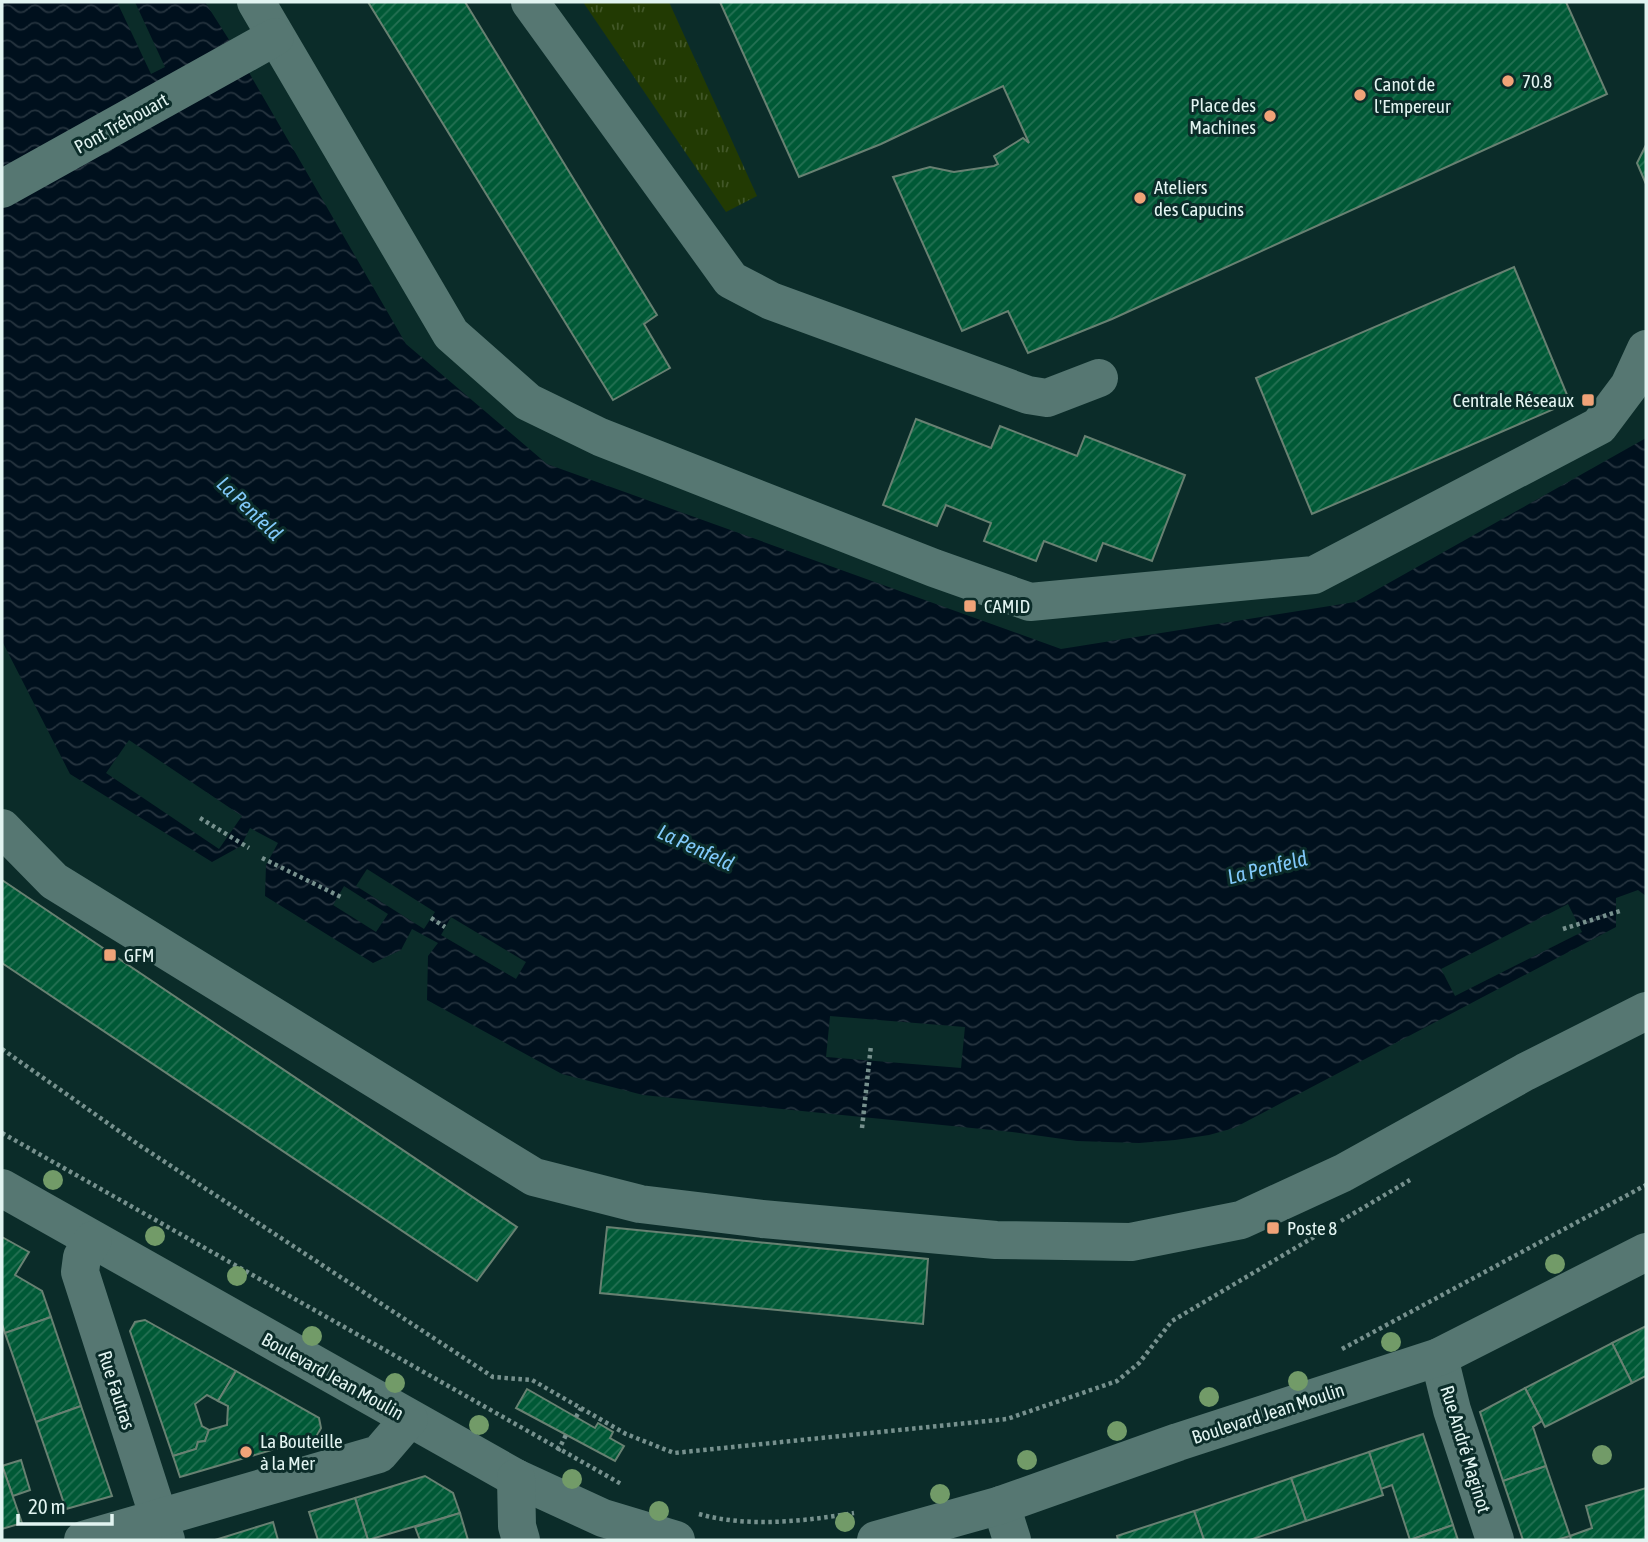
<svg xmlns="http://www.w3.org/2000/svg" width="1648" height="1542" viewBox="0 0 1648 1542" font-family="'Asap Condensed',sans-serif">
	<defs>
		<pattern id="grass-tufts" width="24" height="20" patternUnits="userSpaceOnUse" patternTransform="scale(1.75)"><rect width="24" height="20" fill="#223a03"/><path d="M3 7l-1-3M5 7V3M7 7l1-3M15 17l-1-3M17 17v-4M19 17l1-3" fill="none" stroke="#425728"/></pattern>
		<pattern id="water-waves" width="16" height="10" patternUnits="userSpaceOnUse" patternTransform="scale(1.75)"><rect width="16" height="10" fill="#00101d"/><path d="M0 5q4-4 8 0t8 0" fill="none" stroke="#25333e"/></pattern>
		<pattern id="building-hatch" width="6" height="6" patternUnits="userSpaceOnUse" patternTransform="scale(1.75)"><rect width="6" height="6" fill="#005936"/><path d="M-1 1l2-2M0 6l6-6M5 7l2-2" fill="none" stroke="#257154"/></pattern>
	</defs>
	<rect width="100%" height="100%" fill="#0b2c29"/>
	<polygon fill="url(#grass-tufts)" points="583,2 669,2 757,196 726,212"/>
	<polygon fill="url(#water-waves)" points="2,2 205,2 240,57 406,344 547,464 1061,649 1355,602 1646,438 1646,896 1638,890 1616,898 1616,927 1234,1128 1209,1135 1175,1140 1139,1143 1077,1141 1012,1132 643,1095 562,1074 427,1000 428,956 438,943 412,929 401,950 373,963 265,896 266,865 278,843 250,828 241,846 212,862 70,774 2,641"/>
	<g fill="#0b2c29">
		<polygon points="117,2 135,2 165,67 151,74"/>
		<polygon points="129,740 242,816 219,849 106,773"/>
		<polygon points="367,869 435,912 424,929 356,886"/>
		<polygon points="344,886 388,914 376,932 333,905"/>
		<polygon points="1568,904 1582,932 1455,996 1441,969"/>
		<polygon points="451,917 526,962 516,979 441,935"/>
		<polygon points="830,1016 965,1027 961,1068 826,1057"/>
	</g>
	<g fill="url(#building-hatch)" stroke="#688172" stroke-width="2">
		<polygon points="368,2 465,2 657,315 644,324 670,368 613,400"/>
		<polygon points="720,2 1566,2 1607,94 1112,319 1028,353 1008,311 962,331 893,177 930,167 954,172 994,166 998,164 994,156 1023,138 1029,143 1003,86 881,144 799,177"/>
		<polygon points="1646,145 1646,184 1637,163"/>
		<polygon points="1514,267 1570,402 1312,514 1256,378"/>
		<polygon points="916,419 991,448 1000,426 1077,456 1085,436 1185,475 1152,561 1103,543 1096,561 1044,541 1036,561 984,541 991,523 946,505 937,526 883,505"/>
		<polygon points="2,880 517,1227 477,1281 2,963"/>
		<polygon points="607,1227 928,1259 923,1324 600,1293"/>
		<polygon points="2,1237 29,1252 15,1275 42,1291 51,1317 5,1333 2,1324"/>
		<polygon points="51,1317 81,1406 36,1422 5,1333"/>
		<polygon points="145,1320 236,1371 218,1401 207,1395 195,1404 202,1426 209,1430 205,1441 198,1442 196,1449 173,1456 130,1331 135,1322"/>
		<polygon points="1646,1326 1646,1376 1632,1383 1612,1343"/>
		<polygon points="1612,1343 1632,1383 1545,1427 1525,1388"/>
		<polygon points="236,1371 319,1418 321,1428 316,1437 180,1477 173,1456 196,1449 198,1442 205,1441 209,1430 227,1425 228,1406 218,1401"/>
		<polygon points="1525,1388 1542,1421 1533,1427 1546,1466 1503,1481 1480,1412"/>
		<polygon points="527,1389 595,1428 598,1423 613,1432 610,1438 624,1446 615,1461 516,1408"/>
		<polygon points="81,1406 112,1496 66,1509 36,1422"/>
		<polygon points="1423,1434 1453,1525 1410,1540 1392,1485 1381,1489 1369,1452"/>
		<polygon points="1369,1452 1383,1495 1306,1521 1291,1478"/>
		<polygon points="21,1460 30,1490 13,1496 2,1466"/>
		<polygon points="2,1465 22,1523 2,1529"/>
		<polygon points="1546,1466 1570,1536 1556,1540 1523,1540 1503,1481"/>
		<polygon points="425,1476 453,1493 460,1513 368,1540 355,1498"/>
		<polygon points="1291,1478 1306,1521 1250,1540 1204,1540 1194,1511"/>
		<polygon points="1646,1488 1646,1540 1571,1540 1570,1536 1592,1528 1586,1506"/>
		<polygon points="355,1498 368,1540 318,1540 309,1512"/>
		<polygon points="1194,1511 1204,1540 1118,1540 1117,1536"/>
		<polygon points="460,1513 468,1540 420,1540 415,1527"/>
		<polygon points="273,1522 278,1540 215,1540"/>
		<polygon points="1453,1525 1458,1540 1410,1540"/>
	</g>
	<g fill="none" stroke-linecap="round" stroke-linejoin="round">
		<g stroke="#77918e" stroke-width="4.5" stroke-dasharray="3.5 3.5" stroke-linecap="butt">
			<polyline points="200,818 249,848"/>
			<polyline points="262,858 343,898"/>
			<polyline points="431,918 445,927"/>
			<polyline points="1563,929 1623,910"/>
			<polyline points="2,1049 139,1145 493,1377 532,1380 626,1434 674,1453 1007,1419 1117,1381 1139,1363 1172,1321 1410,1180"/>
			<polyline points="862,1128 871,1045"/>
			<polyline points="2,1133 623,1485"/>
			<polyline points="1342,1349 1646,1185"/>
			<polyline points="576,1417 581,1408"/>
			<polyline points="558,1451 566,1435"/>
			<path d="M699 1514C748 1528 806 1521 854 1513"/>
		</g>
		<g stroke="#567772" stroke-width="38">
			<polyline points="256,2 451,334 528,402 600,437 934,568 1030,602 1314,575 1599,426 1629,386 1646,349"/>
			<polyline points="530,2 731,280 771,301 1028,395 1047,398 1099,378"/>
			<polyline points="2,189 275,37"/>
			<polyline points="2,828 54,881 534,1177 640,1204 762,1219 996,1240 1131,1242 1241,1220 1343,1173 1525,1072 1646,1011"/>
			<polyline points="2,1188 516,1478 603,1518 676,1540"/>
			<polyline points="93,1240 82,1257 80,1272 166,1540"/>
			<polyline points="1439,1357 1452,1410 1495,1540"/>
			<polyline points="516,1478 517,1526 521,1540"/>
			<polyline points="1001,1505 1012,1540"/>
			<polyline points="83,1540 379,1454 409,1419"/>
			<polyline points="876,1540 1001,1505 1178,1442 1439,1357 1646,1252"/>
		</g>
	</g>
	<g fill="#729b68">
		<circle cx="53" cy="1180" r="10"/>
		<circle cx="155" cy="1236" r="10"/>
		<circle cx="1555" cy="1264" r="10"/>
		<circle cx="237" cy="1276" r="10"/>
		<circle cx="312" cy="1336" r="10"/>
		<circle cx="1391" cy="1342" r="10"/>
		<circle cx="1298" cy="1381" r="10"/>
		<circle cx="395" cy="1383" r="10"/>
		<circle cx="1209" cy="1397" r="10"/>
		<circle cx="479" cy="1425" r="10"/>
		<circle cx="1117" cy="1431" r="10"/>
		<circle cx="1602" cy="1455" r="10"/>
		<circle cx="1027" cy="1460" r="10"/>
		<circle cx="572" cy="1479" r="10"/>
		<circle cx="940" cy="1494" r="10"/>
		<circle cx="659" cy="1511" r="10"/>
		<circle cx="845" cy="1522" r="10"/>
	</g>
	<g fill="#f0a378" stroke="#0b2c29" stroke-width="2.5">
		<circle cx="1508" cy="81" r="7"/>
		<circle cx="1360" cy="95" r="7"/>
		<circle cx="1270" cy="116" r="7"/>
		<circle cx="1140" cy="198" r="7"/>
		<rect x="1581" y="393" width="14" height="14" rx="3.5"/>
		<rect x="963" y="599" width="14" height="14" rx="3.5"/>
		<rect x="103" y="948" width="14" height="14" rx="3.5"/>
		<rect x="1266" y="1221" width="14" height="14" rx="3.5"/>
		<circle cx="246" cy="1452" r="7"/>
	</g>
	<g text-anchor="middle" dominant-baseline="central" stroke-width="6" stroke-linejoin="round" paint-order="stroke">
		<g font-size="19" fill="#e2f4f1" stroke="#0b2c29" text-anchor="start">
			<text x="1522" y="81">70.8</text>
			<text x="1374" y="84">Canot de<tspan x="1374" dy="22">l'Empereur</tspan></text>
			<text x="1256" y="105" text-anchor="end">Place des<tspan x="1256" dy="22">Machines</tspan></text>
			<text x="1154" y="187">Ateliers<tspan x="1154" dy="22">des Capucins</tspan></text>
			<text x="1574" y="400" text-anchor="end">Centrale Réseaux</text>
			<text x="984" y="606">CAMID</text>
			<text x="124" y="955">GFM</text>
			<text x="1287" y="1228">Poste 8</text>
			<text x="260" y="1441">La Bouteille<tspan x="260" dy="22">à la Mer</tspan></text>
		</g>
		<g font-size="19" fill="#e2f4f1" stroke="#0b2c29">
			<text transform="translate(121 123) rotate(-29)">Pont Tréhouart</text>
			<text transform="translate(333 1376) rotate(29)">Boulevard Jean Moulin</text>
			<text transform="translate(117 1390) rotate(72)">Rue Fautras</text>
			<text transform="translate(1268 1413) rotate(-18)">Boulevard Jean Moulin</text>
			<text transform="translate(1466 1449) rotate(73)">Rue André Maginot</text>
		</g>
		<g font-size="21" font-style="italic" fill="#81c9fa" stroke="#0b2c29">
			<text transform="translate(250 508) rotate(44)">La Penfeld</text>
			<text transform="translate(696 847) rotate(25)">La Penfeld</text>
			<text transform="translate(1267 867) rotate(-14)">La Penfeld</text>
		</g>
	</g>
	<rect width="1648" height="1542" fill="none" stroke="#e2f4f1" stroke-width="7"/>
	<path d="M18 1514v10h94v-10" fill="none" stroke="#e2f4f1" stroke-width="3.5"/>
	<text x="28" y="1514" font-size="21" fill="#e2f4f1" stroke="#0b2c29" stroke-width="5" paint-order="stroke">20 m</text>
</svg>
